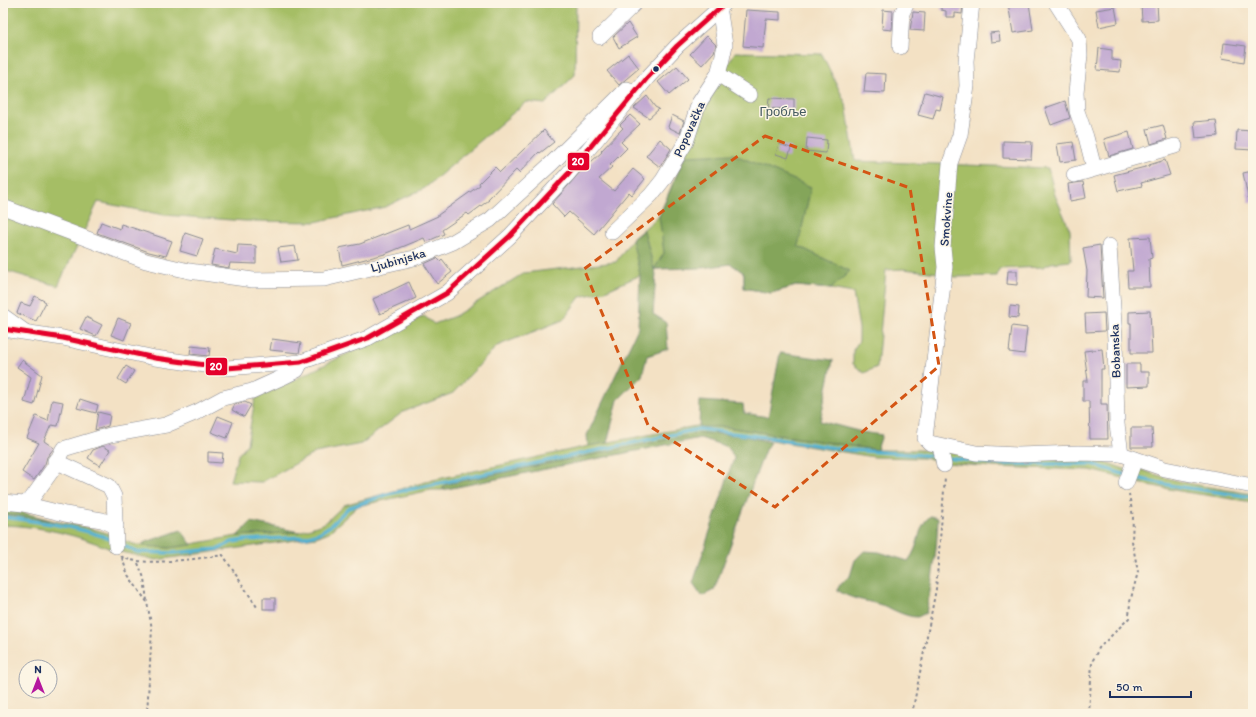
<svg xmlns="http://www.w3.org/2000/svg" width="1256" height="717" viewBox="0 0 1256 717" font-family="Itim,sans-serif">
	<rect width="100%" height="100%" fill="#fcf5e5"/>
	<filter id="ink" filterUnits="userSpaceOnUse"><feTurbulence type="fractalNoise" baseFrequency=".025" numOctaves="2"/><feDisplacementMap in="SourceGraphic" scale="8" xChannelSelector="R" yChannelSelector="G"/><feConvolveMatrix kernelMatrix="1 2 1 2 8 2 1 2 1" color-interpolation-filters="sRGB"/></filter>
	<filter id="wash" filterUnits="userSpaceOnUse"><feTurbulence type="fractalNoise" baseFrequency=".012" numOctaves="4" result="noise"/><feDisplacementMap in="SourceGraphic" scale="16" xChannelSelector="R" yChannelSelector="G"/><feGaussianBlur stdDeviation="0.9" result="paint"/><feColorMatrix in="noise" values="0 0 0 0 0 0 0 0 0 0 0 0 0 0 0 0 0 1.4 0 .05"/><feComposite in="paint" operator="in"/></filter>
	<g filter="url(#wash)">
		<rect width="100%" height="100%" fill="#f3e1c4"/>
		<g fill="#a5be65" stroke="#607662">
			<polygon points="3,3 576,3 575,75 545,104 526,102 425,188 385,207 315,222 245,221 164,215 98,202 58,286 3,270"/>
			<polygon points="735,52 822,54 846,104 855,161 1048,168 1055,195 1070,230 1071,261 1051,263 1043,267 999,269 997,276 954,277 948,274 903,269 886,270 877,367 864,373 853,364 853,350 859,341 859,328 853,293 831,289 796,286 771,293 744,288 744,273 731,264 654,269 605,291 580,297 563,320 497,346 453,393 403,412 361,444 315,453 262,482 230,481 238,455 247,444 255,399 424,316 434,324 455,316 524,273 616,262 632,239 659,216 707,102"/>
			<polygon points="702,425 726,427 877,450 932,450 934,460 923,458 874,457 740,435 700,433 446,484 442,490 431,490 358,506 329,532 316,537 156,560 117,551 119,539 137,545 169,548 237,536 299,532 325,523 344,505 433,480 588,446"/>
			<polygon points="945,452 1100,460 1127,470 1123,478 1090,470 993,467 946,463"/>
			<path d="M1137 468C1174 483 1214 488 1253 494V502L1185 492 1133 482Z"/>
			<path d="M3 514C40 519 77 523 113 535V550C78 535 41 526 3 525Z"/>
		</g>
		<g fill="#84a55a" stroke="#506a5c">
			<polygon points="733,154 811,187 798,246 850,271 831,289 796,286 771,293 744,288 744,273 731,264 702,268 654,269 656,274 653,314 666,322 668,349 647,356 642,376 618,400 607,443 588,446 587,435 638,328 640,275 632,239 644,230 654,269 664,253 659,216 685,156"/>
			<polygon points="780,353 833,360 820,421 862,432 882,435 877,450 726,427 699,427 700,401 743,404 744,413 768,417"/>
			<polygon points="700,433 740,435 770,442 765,450 714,590 702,596 693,583 734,458 728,447 700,438 442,490 446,484"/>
			<polygon points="3,507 54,521 3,514"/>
			<path d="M930 516 938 518C937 551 932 582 926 613 923 614 919 617 917 617 904 617 890 607 878 604 863 600 850 599 837 590L841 583 850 576 855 560 864 551 879 552 908 561C921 545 916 528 930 516Z"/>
			<polygon points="251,522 299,532 237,536"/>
			<polygon points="181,530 192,545 169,548 142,546 143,543"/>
		</g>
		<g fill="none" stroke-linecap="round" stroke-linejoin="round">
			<g stroke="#57b2d5" stroke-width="3.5">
				<polyline points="946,458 1001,464 1092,464 1126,475"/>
				<polyline points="1132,477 1174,486 1253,497"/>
				<path d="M3 517C41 522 77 526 113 540"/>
				<polyline points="120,544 137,552 172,553 219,549 232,542 245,540 305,537 319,533 330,526 348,508 388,494 699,429 765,437 849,450 938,456"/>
			</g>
		</g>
		<g id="blocks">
			<g fill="#c1a8d1">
				<polygon points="959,3 963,4 962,14 955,13 955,17 946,17 946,11 941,10 941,6 959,6"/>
				<polygon points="1008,3 1029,3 1033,30 1013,33"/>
				<polygon points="1157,3 1158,20 1142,21 1141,4"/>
				<polygon points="1115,7 1118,23 1099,27 1096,10"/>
				<polygon points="746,10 780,12 780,20 766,19 763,48 743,46"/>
				<polygon points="883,10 893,11 892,30 882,29"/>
				<polygon points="913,12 925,13 924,31 910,30"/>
				<polygon points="628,23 637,37 619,48 613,37"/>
				<polygon points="999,32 1000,41 991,42 990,33"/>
				<polygon points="707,36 716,45 714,52 702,65 690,54"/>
				<polygon points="1224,43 1246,46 1244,62 1222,58"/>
				<polygon points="1099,48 1112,50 1112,60 1121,61 1120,72 1097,70"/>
				<polygon points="628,54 639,68 619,85 607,71"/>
				<polygon points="677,66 688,79 669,95 658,82"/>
				<polygon points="866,73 886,74 885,93 864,92"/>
				<polygon points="925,92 943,97 940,110 936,109 933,119 918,115"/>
				<polygon points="647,96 655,107 659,109 649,118 634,108"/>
				<polygon points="769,98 794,99 794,110 768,108"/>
				<polygon points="1065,101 1070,118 1051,125 1045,108"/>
				<polygon points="630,115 640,124 621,142 627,148 610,165 612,167 599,179 614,191 633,169 645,179 632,195 629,192 594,234 569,212 564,217 552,204 582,170 602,152 601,151 623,128 620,125"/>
				<polygon points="672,115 684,121 680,133 668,127"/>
				<polygon points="1216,120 1218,136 1196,138 1194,122"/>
				<polygon points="1163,125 1167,139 1151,144 1147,129"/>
				<polygon points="544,130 554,142 540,153 539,152 519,173 516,170 488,199 489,200 469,215 467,213 442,230 444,234 426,242 424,238 385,254 342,265 339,248 360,244 408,225 409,229 438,216 438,215 480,185 479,183 495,167 500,172"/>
				<polygon points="1237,130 1253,131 1253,150 1236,149"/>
				<polygon points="1129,132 1133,149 1109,156 1104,139"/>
				<polygon points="807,138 827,140 826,153 806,151"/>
				<polygon points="660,139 671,149 660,167 646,156"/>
				<polygon points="1003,141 1032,142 1031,159 1003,158"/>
				<polygon points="1073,142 1076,160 1060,162 1057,144"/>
				<polygon points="779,144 791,148 788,158 776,154"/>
				<polygon points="1165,160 1170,175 1141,183 1142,186 1118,191 1114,175 1149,166 1149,165"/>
				<polygon points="1253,171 1253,202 1249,202 1243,173"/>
				<polygon points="1082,182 1083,182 1086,198 1070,201 1068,184"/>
				<polygon points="101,222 120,229 121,224 172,241 166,256 149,252 97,233"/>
				<polygon points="185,233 203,239 197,256 180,251"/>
				<polygon points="1150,237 1152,258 1149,259 1150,287 1128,287 1127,271 1133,271 1130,238"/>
				<polygon points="238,245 256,246 256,264 230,263 229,268 211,265 215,249 237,254"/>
				<polygon points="1100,245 1103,298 1086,297 1087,271 1083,248"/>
				<polygon points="295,246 298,260 281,262 278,248"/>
				<polygon points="437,258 440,261 442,259 452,272 437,284 424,264"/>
				<polygon points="1008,271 1017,271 1017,285 1007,284"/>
				<polygon points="409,282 416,298 380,314 373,299"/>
				<polygon points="35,296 46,302 36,321 17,313 21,303 30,306"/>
				<polygon points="1010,306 1019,307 1018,318 1009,317"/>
				<polygon points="1150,311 1152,353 1131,353 1131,323 1129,323 1129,312"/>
				<polygon points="1104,313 1105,331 1086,332 1085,314"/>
				<polygon points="86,317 102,325 96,336 80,329"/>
				<polygon points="118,318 131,323 124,340 111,335"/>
				<polygon points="1012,326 1027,328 1024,354 1009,352"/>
				<polygon points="272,339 301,343 299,353 270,350"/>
				<polygon points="191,346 210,348 209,356 190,354"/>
				<polygon points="1102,349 1104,369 1101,369 1101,404 1107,404 1108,439 1090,439 1089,401 1083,401 1083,381 1088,381 1084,351"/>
				<polygon points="22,360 42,375 34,405 24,402 31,377 17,367"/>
				<polygon points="1126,364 1140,364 1140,372 1149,372 1149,386 1126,387"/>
				<polygon points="126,366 134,371 126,384 118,379"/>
				<polygon points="80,399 98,405 96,413 77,408"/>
				<polygon points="52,400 63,402 58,426 51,425 44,441 54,448 47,457 45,464 34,480 22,472 39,443 27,438 36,416 48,421"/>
				<polygon points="245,402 251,405 244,417 232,410 235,404"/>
				<polygon points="98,412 110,415 108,426 95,430"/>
				<polygon points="218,416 233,422 227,438 211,432"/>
				<polygon points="1131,428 1152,428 1153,447 1131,447"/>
				<polygon points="103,446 110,450 100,466 88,458 93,450"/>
				<polygon points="208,452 223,453 222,463 208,462"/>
				<rect x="263" y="598" width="12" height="11"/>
			</g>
		</g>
	</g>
	<g filter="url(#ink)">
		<use href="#blocks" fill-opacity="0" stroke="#878891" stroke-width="1"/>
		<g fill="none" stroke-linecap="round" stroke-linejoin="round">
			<defs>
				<g id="minor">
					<polyline points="972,3 966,61 967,86 960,135 950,163 943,247 945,267 925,438 930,443 976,453 1018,455 1078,453 1121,454 1165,469 1253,486"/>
					<polyline points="1056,3 1079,39 1080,55 1076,92 1077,111 1086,137 1094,168"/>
					<polyline points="600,37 635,3"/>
					<polyline points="900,47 902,13 907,3"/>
					<polyline points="718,74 750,95"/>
					<polyline points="1074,175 1175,146"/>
					<polyline points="3,207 146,261 189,271 253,280 324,279 414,258 453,242 490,220 552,163 627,89"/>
					<polyline points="612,232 651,195 663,180 686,142 699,103 718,74 722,59 725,45 719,7"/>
					<polyline points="1109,246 1115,339 1117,424 1121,454"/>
					<polyline points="3,316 24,331"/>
					<polyline points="3,329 63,338 155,358 227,368 301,362 368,338 447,293 510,236 567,175 648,77 677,46 725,3"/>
					<polyline points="940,446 944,465"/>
					<polyline points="55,461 109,486 114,496 116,546"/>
					<polyline points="1126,483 1135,459"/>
					<polyline points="3,502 24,504 32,498 53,469 63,449 110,435 166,425 197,412 223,398 252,391 283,377 297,370 301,362"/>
					<polyline points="24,504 65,514 102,520 116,526"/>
				</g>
			</defs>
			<use href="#minor" stroke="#878891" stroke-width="16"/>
			<g stroke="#878891" stroke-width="2" stroke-dasharray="3 3" stroke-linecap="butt">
				<path d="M121 556C136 568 203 558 223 555L257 607"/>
				<polyline points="122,558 128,575 147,602 152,629 147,714"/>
				<polyline points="138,563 144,578 147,601"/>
				<polyline points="912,714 936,589 945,478"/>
				<polyline points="1089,714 1092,662 1099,648 1129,618 1130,602 1138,572 1132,541 1133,517 1129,494"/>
			</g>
			<use href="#minor" stroke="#fff" stroke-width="15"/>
			<defs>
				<polyline id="bus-1" points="3,329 63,338 155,358 227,368 301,362 368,338 447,293 510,236 567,175 648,77 677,46 725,3"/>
			</defs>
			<use href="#bus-1" stroke="#fcf5e5" stroke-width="8"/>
			<use href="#bus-1" stroke="#e4002b" stroke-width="5"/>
		</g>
	</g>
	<path fill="none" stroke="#d45514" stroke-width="3" stroke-dasharray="8 5" stroke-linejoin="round" d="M765 136 910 188 939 366 775 507 648 425 584 269Z"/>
	<circle fill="#1b2f5e" stroke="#fcf5e5" stroke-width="1.5" cx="656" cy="69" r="3.5"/>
	<g text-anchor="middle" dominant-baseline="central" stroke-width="3" stroke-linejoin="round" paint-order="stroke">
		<g font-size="13" fill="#445a60" stroke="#fcf5e5">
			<text x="783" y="111">Гробље</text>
		</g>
		<g font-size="13" fill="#1b2f5e" stroke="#fcf5e5">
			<text transform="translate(689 129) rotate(-66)">Popovačka</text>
			<text transform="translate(946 219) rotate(-86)">Smokvine</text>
			<text transform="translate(398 260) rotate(-16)">Ljubinjska</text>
			<text transform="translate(1115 351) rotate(-92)">Bobanska</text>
		</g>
	</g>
	<g stroke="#fcf5e5" stroke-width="1.5">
		<rect x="567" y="152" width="23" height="19" rx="4" fill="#e4002b"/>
		<rect x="205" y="357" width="23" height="19" rx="4" fill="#e4002b"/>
	</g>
	<g font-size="11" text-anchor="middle" font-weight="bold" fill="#fff">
		<text x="578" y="165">20</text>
		<text x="216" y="370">20</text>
	</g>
	<rect width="1256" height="717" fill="none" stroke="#fcf5e5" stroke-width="16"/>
	<g transform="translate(38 679)"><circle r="19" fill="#fcf5e5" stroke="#a2a6af"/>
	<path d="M0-3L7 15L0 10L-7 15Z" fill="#b5179e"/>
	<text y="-6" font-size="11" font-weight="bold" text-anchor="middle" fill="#1b2f5e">N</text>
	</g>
	<path d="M1110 691v6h81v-6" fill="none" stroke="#1b2f5e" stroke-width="2"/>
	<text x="1116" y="691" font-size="12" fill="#1b2f5e" stroke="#fcf5e5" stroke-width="3" paint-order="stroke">50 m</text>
</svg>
